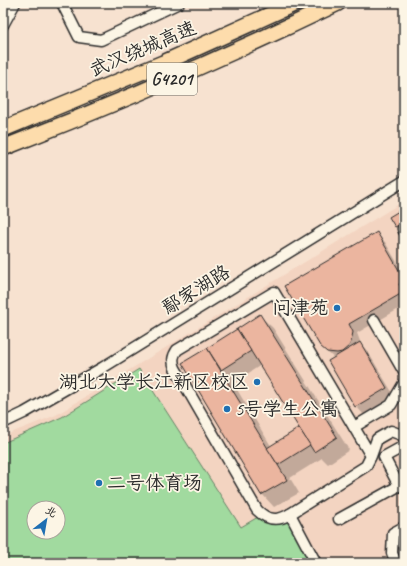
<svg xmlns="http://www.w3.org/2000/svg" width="407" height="566" viewBox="0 0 407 566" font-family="Caveat,'LXGW WenKai TC',sans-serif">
	<rect width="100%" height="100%" fill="#f7e2d0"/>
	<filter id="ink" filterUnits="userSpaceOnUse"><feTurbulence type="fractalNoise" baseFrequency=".025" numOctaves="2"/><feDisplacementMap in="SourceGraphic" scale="8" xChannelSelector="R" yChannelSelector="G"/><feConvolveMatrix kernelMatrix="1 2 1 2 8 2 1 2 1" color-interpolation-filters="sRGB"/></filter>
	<g filter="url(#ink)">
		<path fill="#f3d4c1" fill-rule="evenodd" d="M404 201V563H3V436L56 415ZM34 508H58V532H34Z"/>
		<path fill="#a1da9f" stroke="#668265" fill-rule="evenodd" d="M139 369 241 527 258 517C271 526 278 527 292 519L316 563H3V443L62 417ZM34 508H58V532H34Z"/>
		<g fill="#0003" fill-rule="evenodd">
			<polygon points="404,209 404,233 403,234 396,227 390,217"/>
			<polygon points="376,233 385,242 404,274 404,306 357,333 361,344 368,352 395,397 364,415 356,406 334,358 320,346"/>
			<path d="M260 316 273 328 349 450 328 464 322 458 290 478 299 493 274 507 262 494 183 363ZM261 365 300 428 271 446 233 383Z"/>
			<polygon points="404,541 404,547 401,544"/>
		</g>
		<g fill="#ebb59f" stroke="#2b2b2b">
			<polygon points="404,208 404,222 395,227 389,217"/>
			<polygon points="377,232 404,279 404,281 399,284 404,292 349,324 353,332 351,342 349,346 342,352 337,353 327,352 320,346 284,286"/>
			<polygon points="260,314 337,437 314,452 237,329"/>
			<polygon points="237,329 251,351 221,370 207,348"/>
			<polygon points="360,342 387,388 355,407 328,361"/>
			<polygon points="207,348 287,480 261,495 182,363"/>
			<polygon points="299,428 310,445 278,465 267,448"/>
		</g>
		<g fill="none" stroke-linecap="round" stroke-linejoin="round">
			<defs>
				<g id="minor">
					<polyline points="62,3 79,37 101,40 179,3"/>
					<polyline points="3,25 15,3"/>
					<polyline points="404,228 403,229 404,231"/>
					<polyline points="374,320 404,372"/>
					<polyline points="3,423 24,413 102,368 404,181"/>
					<polyline points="354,427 391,405 404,383"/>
					<path d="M371 456 366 466 290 514C277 522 267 520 257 510L175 368C172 360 173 356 177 350L274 292 371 456 377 439 391 431 404 436"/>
					<polyline points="399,486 384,457 404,446"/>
					<polyline points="290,514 316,563"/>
					<polyline points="339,519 404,483"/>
					<polyline points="396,563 392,553 393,533 404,527"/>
				</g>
				<g id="highway">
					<polyline points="3,129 163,63 296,3"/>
					<path d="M3 148C116 104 228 56 338 3"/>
				</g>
			</defs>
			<use href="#minor" stroke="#2b2b2b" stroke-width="13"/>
			<use href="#highway" stroke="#2b2b2b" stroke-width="18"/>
			<use href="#minor" stroke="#fcf5e5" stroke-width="10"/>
			<use href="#highway" stroke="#fddcac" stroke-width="15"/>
		</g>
	</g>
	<g fill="#1f6fb2" stroke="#fcf5e5" stroke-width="1.5">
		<circle cx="337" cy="308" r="4"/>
		<circle cx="257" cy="382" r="4"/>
		<circle cx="227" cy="409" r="4"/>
		<circle cx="99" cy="483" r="4"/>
	</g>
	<g text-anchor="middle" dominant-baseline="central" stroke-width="3.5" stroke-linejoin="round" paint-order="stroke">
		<rect fill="#fcf5e5" stroke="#6a6863" stroke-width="1" x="147" y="63" width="50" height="32" rx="3"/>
		<g font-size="18" font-weight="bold" fill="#2b2b2b">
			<text x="172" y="79">G4201</text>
		</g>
		<g font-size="19" fill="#2b2b2b" stroke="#fcf5e5">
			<text transform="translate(143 49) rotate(-23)">武汉绕城高速</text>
			<text transform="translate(196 290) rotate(-32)">鄢家湖路</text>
		</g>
		<g font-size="19" fill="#2b2b2b" stroke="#fcf5e5" text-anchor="end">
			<text x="329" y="308">问津苑</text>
			<text x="249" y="382">湖北大学长江新区校区</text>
			<text x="235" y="409" text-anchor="start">5号学生公寓</text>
			<text x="107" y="483" text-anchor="start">二号体育场</text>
		</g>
	</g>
	<rect width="407" height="566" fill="none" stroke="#fcf5e5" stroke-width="16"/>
	<rect x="8" y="8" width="391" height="550" fill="none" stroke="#2b2b2b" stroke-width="1.5" filter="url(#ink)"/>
	<g transform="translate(46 520) rotate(31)"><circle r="19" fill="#fcf5e5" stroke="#a8a49b"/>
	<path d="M0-3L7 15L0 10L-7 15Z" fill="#1f6fb2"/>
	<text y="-6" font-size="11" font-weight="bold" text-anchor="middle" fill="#2b2b2b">北</text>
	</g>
</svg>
